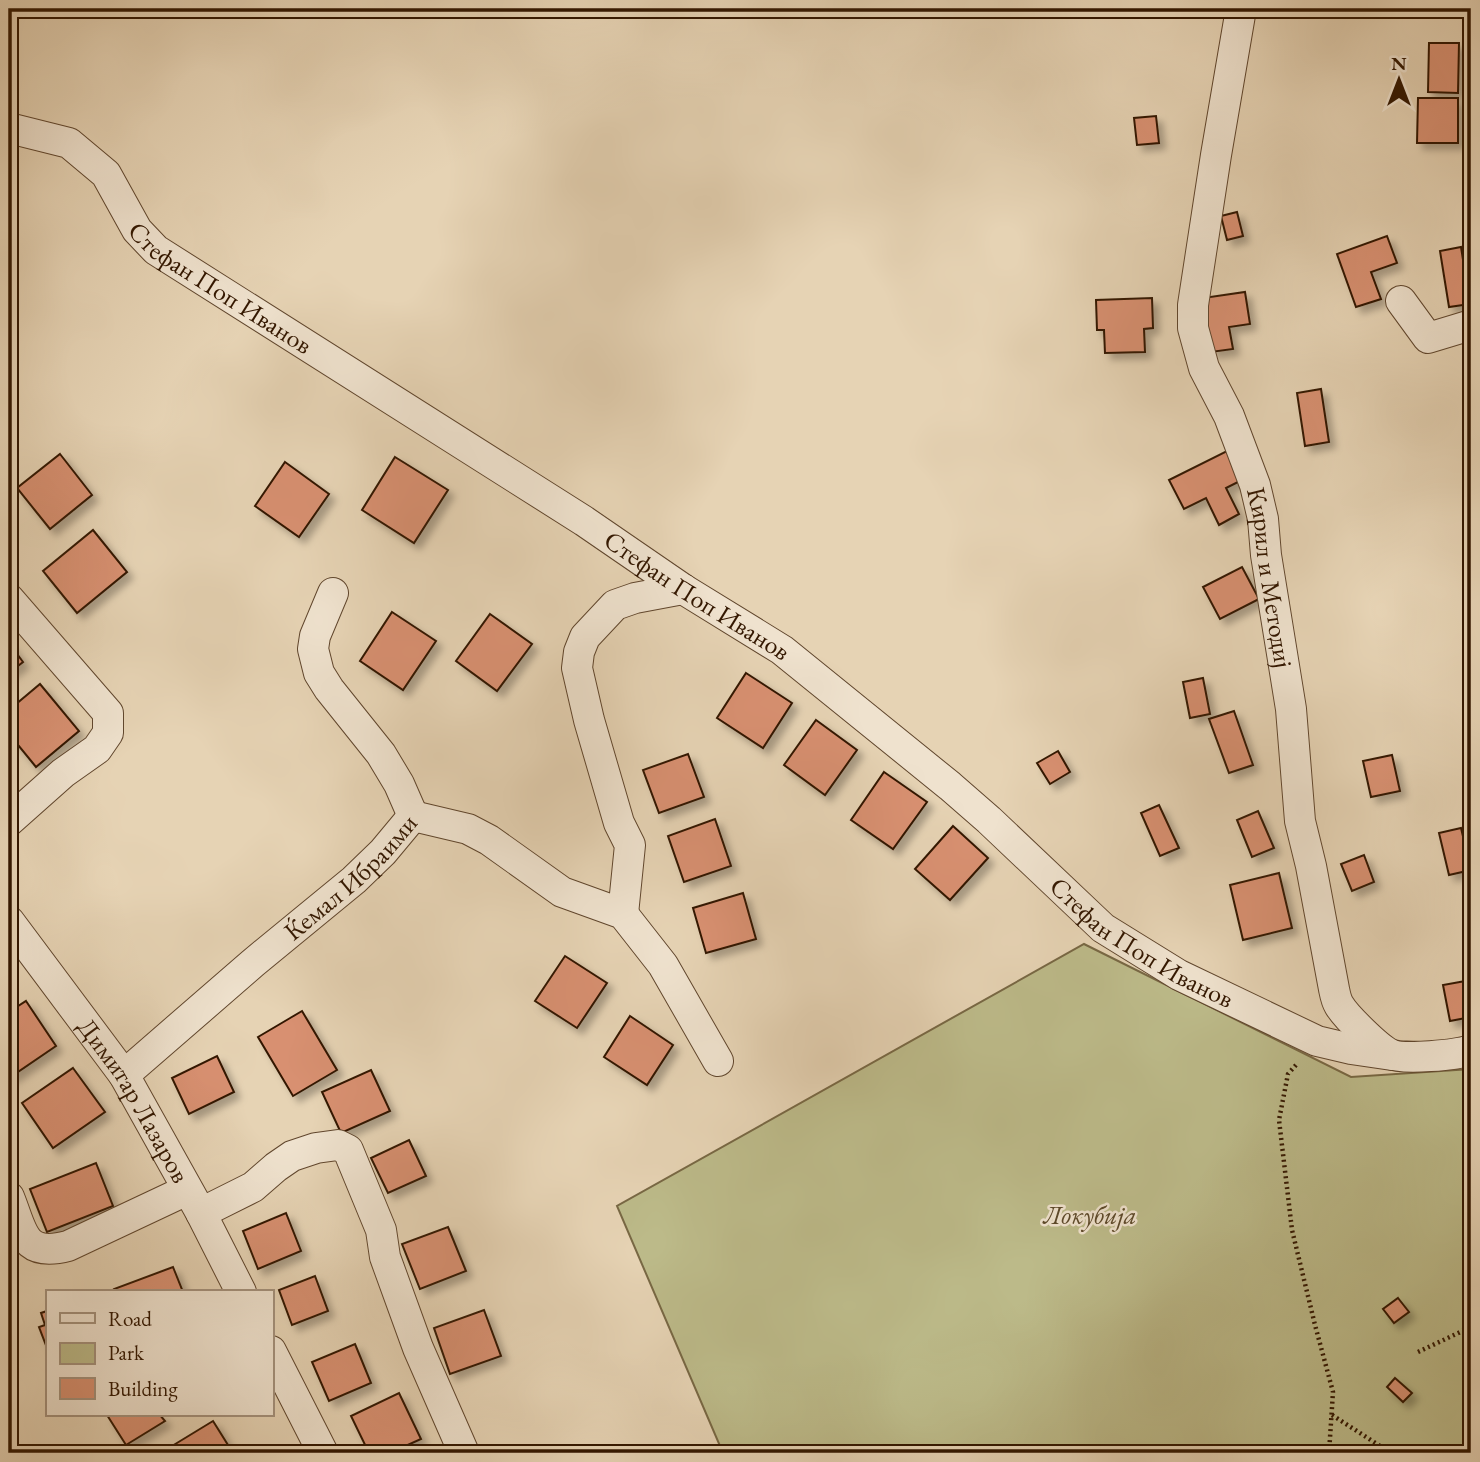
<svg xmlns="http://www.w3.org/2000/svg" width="1480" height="1462" viewBox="0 0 1480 1462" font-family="'EB Garamond',serif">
	<defs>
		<filter id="shadow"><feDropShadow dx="6" dy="6" stdDeviation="3.5" flood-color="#0004"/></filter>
	</defs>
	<rect width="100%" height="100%" fill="#e6d3b4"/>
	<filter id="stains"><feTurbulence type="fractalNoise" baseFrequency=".00286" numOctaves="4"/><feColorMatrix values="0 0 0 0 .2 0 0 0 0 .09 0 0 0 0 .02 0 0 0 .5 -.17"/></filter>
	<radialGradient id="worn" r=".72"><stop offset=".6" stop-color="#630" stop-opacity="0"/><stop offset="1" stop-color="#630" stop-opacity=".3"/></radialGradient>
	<polygon fill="#bcba89" stroke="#786844" stroke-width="2" points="1084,944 1351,1077 1471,1069 1471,1453 723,1453 617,1206"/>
	<g fill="#d89071" stroke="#331700" stroke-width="2" filter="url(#shadow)">
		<polygon points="1429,43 1459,43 1458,93 1428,92"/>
		<polygon points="1418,98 1458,98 1458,143 1417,143"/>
		<polygon points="1156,116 1159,143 1137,145 1134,118"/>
		<polygon points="1237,212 1243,236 1227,240 1221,216"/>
		<polygon points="1387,236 1397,263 1371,272 1381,299 1356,307 1337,254"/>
		<polygon points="1461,247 1470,304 1449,307 1440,251"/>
		<polygon points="1245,292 1250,324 1229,327 1233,349 1211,352 1203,298"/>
		<polygon points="1152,298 1153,328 1144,329 1145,352 1105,353 1104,330 1097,330 1096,300"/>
		<polygon points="1321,389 1329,442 1305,446 1297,393"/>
		<polygon points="1227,451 1242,480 1226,488 1239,514 1219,525 1206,498 1184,509 1169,480"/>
		<polygon points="60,454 92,495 50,529 17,488"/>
		<polygon points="395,457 448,490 414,543 362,510"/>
		<polygon points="285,462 329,494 299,537 255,506"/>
		<polygon points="93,530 127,572 77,613 43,571"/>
		<polygon points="1242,567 1259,599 1220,619 1203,587"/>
		<polygon points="392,612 436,641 403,690 360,661"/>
		<polygon points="490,614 532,644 497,691 456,661"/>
		<polygon points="9,643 23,662 9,673"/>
		<polygon points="746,673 792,703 763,748 717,718"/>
		<polygon points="1203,678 1210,714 1190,718 1183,682"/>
		<polygon points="40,684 79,731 36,767 9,734 9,710"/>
		<polygon points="1234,711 1253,765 1229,773 1209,719"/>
		<polygon points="816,720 857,750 825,795 784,765"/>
		<polygon points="1058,751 1070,772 1050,784 1037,763"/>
		<polygon points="688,754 704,797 659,813 643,770"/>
		<polygon points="1392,755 1400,791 1371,797 1363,761"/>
		<polygon points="884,772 927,802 893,849 851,820"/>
		<polygon points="1159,805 1179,848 1160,856 1141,813"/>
		<polygon points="1258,811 1274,848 1252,857 1237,820"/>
		<polygon points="715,819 731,866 684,882 668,836"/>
		<polygon points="953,826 988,858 950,900 915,869"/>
		<polygon points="1461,828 1471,870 1449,875 1439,833"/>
		<polygon points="1364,855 1374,882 1352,891 1341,864"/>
		<polygon points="1279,873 1292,928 1243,940 1230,885"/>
		<polygon points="743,893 756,939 706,953 693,908"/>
		<polygon points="565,956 607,983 577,1028 535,1001"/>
		<polygon points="1471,980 1471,1017 1450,1021 1443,985"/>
		<polygon points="26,1001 56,1046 9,1078 9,1012"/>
		<polygon points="302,1011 337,1070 293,1096 258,1037"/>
		<polygon points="630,1016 673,1045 647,1085 604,1057"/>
		<polygon points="217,1056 234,1092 189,1114 172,1078"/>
		<polygon points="73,1068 105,1112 53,1148 22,1103"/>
		<polygon points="371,1070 390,1111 341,1133 322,1092"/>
		<polygon points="409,1140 426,1176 388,1193 371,1158"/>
		<polygon points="96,1163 113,1206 47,1232 30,1189"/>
		<polygon points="286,1213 301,1251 258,1269 243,1231"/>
		<polygon points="448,1227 466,1271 420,1289 402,1244"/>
		<polygon points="173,1267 183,1292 115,1292 114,1289"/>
		<polygon points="315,1276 328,1311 292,1325 279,1290"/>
		<polygon points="1398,1298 1409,1312 1394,1323 1383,1309"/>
		<polygon points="484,1310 501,1356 450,1374 434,1328"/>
		<polygon points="47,1311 47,1348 39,1327 45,1325 41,1313"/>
		<polygon points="355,1344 371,1383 329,1401 312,1362"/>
		<polygon points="1395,1378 1412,1393 1403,1402 1387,1387"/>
		<polygon points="399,1393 421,1439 390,1453 369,1453 351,1416"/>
		<polygon points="107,1415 160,1415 165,1421 126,1445"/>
		<polygon points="213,1421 233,1453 176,1453 172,1446"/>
	</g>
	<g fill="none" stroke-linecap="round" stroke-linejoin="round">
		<defs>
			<g id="street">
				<path id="s1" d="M1241 9 1216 155 1193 305V328L1204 368 1229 416 1255 485 1263 519 1266 555 1291 709 1300 821 1311 866 1334 989C1335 994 1336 1000 1339 1005 1346 1017 1378 1048 1390 1054 1403 1060 1457 1055 1471 1050"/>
				<path id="s2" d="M9 128 69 143 106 174 137 230 156 250 584 521 683 589 782 650 950 786 989 820 1103 928 1179 975 1317 1041 1351 1049 1392 1055"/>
				<polyline points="1401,301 1428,338 1471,325"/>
				<polyline points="333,593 315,636 313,649 319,673 329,689 381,754 399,784 413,816"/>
				<polyline points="9,599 108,713 108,733 97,749 63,773 9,821"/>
				<polyline points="413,816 468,829 489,840 562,892 623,914 663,965 718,1061"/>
				<polyline points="623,914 630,845 619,823 589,720 577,668 579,652 585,637 615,605 635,598 683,589"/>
				<path id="s3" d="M9 921 124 1075 201 1213 241 1292"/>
				<path id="s4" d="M124 1075 253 963 354 880 383 852 413 816"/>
				<path d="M9 1197C23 1231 22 1258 68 1246L187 1190"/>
				<polyline points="201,1213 253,1187 276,1167 292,1156 316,1148 338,1145 348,1150 381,1230 385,1257 418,1348 464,1453"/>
				<polyline points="271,1351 323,1453"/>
			</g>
		</defs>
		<use href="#street" stroke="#60462d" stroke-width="32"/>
		<g stroke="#331700" stroke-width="4.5" stroke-dasharray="2 3.5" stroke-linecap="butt">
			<polyline points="1296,1065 1288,1074 1279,1120 1292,1230 1315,1325 1333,1392 1329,1453"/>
			<polyline points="1418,1352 1471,1327"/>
			<polyline points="1332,1415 1391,1453"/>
		</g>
		<use href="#street" stroke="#efe2ce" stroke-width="30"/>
	</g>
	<g text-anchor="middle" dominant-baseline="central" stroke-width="5" stroke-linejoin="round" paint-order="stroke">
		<g font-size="26" fill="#331700" stroke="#efe2ce">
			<text stroke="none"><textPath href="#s2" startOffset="276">Стефан Поп Иванов</textPath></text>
			<text stroke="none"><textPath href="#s1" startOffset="586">Кирил и Методиј</textPath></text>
			<text stroke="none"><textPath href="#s2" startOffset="844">Стефан Поп Иванов</textPath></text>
			<text stroke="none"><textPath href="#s4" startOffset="301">Ќемал Ибраими</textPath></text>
			<text stroke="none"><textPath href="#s2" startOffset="1410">Стефан Поп Иванов</textPath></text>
			<text stroke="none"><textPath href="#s3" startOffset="219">Димитар Лазаров</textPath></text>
		</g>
		<g font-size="26" font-style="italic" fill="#5c4829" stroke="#efe2ce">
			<text x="1090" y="1215">Локубија</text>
		</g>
	</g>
	<rect width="1480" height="1462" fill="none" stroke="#e6d3b4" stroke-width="35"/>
	<rect x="10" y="10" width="1459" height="1441" fill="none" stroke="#331700" stroke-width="3.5"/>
	<rect x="18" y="18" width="1445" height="1427" fill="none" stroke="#331700" stroke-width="2"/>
	<rect x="46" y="1290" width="228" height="126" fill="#efe2ce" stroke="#a4917c" stroke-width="2"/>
	<rect x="60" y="1313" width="35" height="10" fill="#efe2ce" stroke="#a4917c" stroke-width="2"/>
	<text x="108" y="1326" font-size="21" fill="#331700">Road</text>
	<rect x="60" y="1343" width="35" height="21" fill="#bcba89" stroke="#a4917c" stroke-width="2"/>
	<text x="108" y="1360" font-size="21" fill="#331700">Park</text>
	<rect x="60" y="1378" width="35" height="21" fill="#d89071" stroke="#a4917c" stroke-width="2"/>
	<text x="108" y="1396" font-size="21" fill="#331700">Building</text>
	<g transform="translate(1399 80)" stroke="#efe2ce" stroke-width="5" paint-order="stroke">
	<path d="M0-5L12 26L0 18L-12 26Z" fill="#331700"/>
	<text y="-10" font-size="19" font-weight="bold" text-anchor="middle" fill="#331700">N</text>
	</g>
	<rect width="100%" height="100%" filter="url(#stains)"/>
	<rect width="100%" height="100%" fill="url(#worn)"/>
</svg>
